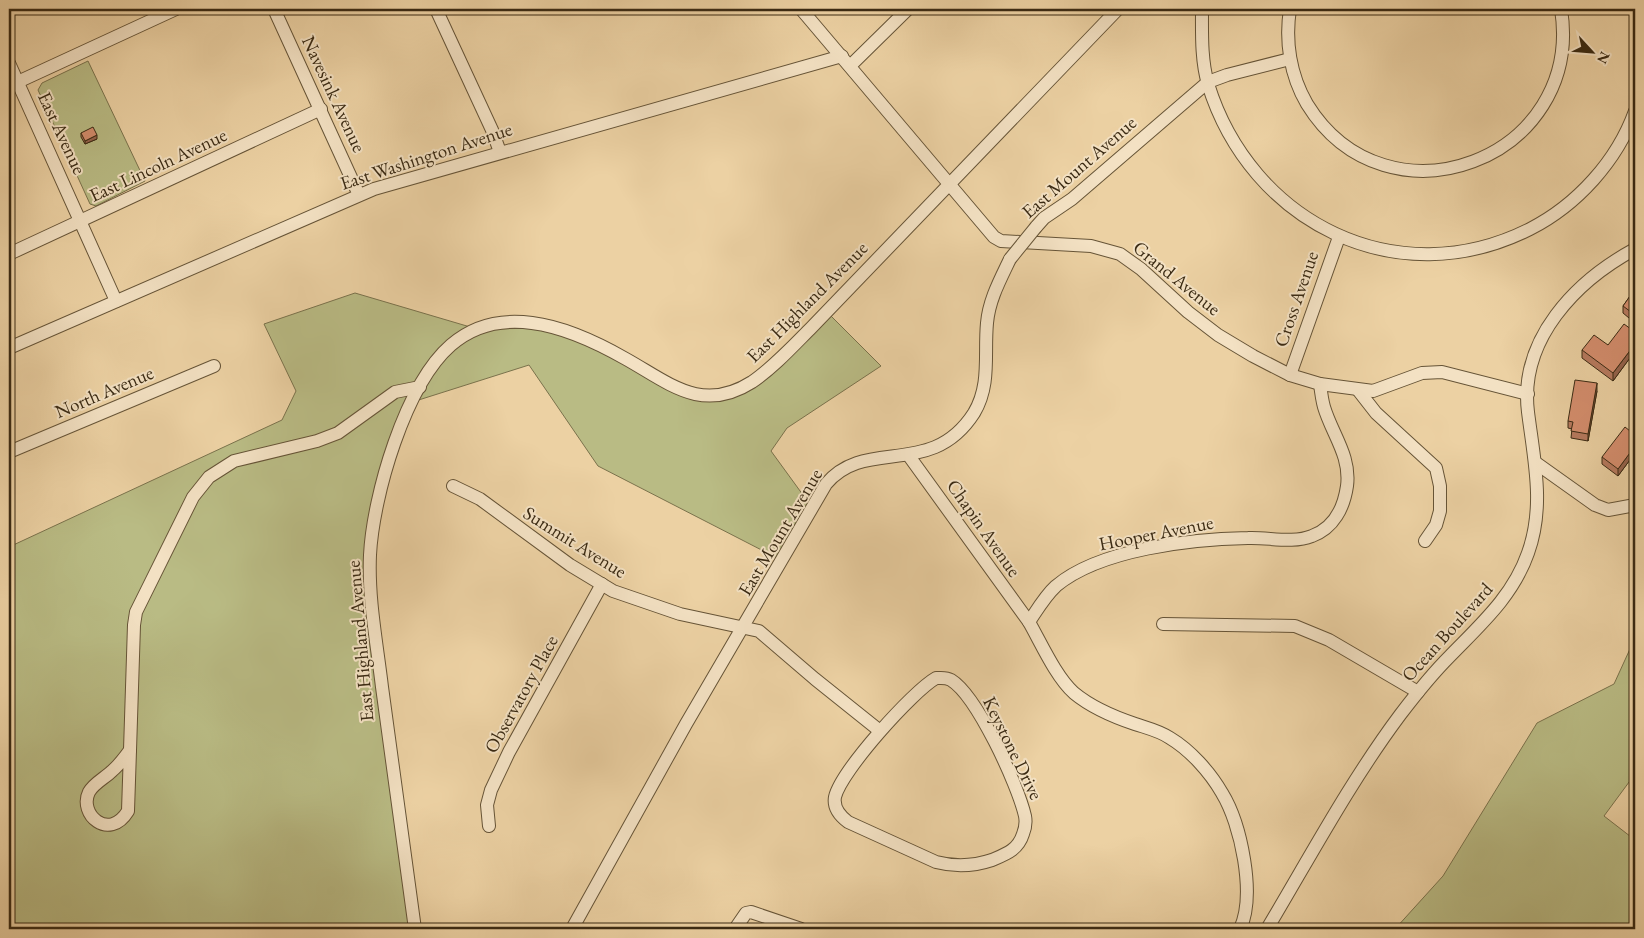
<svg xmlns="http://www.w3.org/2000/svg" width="1644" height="938" viewBox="0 0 1644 938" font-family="'EB Garamond',serif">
	<rect width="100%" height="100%" fill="#ecd1a3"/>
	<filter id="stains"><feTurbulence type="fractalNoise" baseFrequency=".004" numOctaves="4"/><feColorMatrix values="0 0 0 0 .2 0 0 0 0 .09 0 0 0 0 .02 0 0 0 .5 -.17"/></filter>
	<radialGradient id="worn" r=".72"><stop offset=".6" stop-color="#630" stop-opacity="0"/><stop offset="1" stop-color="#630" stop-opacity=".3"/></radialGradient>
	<g fill="#b9bb84" stroke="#7a724c">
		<polygon points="88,61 145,181 96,206 90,204 38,90 42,83"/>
		<polygon points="355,293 477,329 555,328 706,395 761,379 828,313 881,366 787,428 771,451 811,506 781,560 598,466 529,365 406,404 371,551 415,929 9,929 9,547 282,420 296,391 264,324"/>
		<polygon points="1635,638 1635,774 1604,816 1635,840 1635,929 1395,929 1443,876 1537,723 1614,684"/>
	</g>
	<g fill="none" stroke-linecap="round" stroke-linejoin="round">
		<defs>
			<g id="minor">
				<polyline points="274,9 359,195"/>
				<polyline points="436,9 492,130 500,152"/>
				<polyline points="801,9 994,237 1001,241 1091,246 1120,254 1141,269 1188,312 1218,335 1253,356 1290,375 1320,384 1373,391 1422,373 1442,372 1528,394"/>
				<path d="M1202 9C1202 33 1201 60 1208 84 1251 223 1397 296 1530 229 1577 205 1617 161 1635 111"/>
				<path d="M1290 9C1285 41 1290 75 1307 104 1387 234 1585 159 1561 9"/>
				<polyline points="9,63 116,301"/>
				<polyline points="850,66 908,9"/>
				<polyline points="9,86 176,9"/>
				<polyline points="1036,227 1044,218 1072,199 1208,82 1227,75 1290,59"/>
				<polyline points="9,254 321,109"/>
				<polyline points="9,348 374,189 842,56"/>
				<polyline points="1290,375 1339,237"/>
				<polyline points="1358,390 1376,413 1436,468 1440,486 1440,511 1436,525 1425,541"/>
				<polyline points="9,452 214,366"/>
				<polyline points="909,456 1029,622"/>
				<polyline points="1536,463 1595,505 1608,510 1635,505"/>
				<polyline points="453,486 480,499 570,565 613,591 680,614 759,631 815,679 880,731"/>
				<polyline points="1163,624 1295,626 1329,640 1418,692"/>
				<path d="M936 678C941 678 946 677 951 680 977 696 1018 785 1025 816 1026 821 1025 829 1023 834 1018 850 1006 854 992 860 974 866 955 867 936 862L848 822C840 816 833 808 835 797 841 771 913 691 936 678Z"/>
				<polyline points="130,750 134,625 136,612 193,497 209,477 234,461 317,441 338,433 395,392 420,387"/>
				<path d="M130 750 128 811C109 842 78 814 89 792 94 783 105 778 112 771 119 765 125 757 130 750Z"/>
				<polyline points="489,826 487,805 491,790 509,752 602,584"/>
				<path d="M415 929C404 849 393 768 382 687 377 644 368 599 370 555 373 496 405 385 451 345 474 325 502 319 532 323 564 327 598 343 626 359 669 383 702 414 752 382 774 367 793 346 812 327L1118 9"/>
				<path d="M572 929 686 724 826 484C866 436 931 480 974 413 991 385 984 354 987 323 989 300 1000 280 1010 259"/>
				<polyline points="735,929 746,913 751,912 801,929"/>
				<path d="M1240 929C1256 895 1241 824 1222 793 1210 772 1190 750 1170 738 1160 731 1147 728 1135 724 1114 717 1091 707 1074 693 1056 677 1041 643 1029 622 1037 610 1045 596 1056 586 1100 549 1192 539 1248 538 1269 537 1292 544 1312 536 1334 528 1344 507 1347 486 1351 456 1332 434 1324 407 1322 400 1321 392 1320 384"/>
				<path d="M1267 929C1310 857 1350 782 1400 715 1416 694 1432 674 1450 656 1481 624 1513 596 1528 553 1545 506 1534 460 1528 412 1519 339 1576 281 1635 249"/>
			</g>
		</defs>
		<use href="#minor" stroke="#665437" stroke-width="14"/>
		<use href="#minor" stroke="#f3e1c3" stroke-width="12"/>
		<defs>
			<polyline id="minor-bridge" points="1010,259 1036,227"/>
		</defs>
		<use href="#minor-bridge" stroke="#665437" stroke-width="14" stroke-linecap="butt"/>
		<use href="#minor-bridge" stroke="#f3e1c3" stroke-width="12"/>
	</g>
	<g fill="#b77a5f" stroke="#3a2a13">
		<polygon points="81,133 97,139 85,144 81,137"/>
		<polygon points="1635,289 1635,323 1623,313 1623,306"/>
		<polygon points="1635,332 1635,351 1613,381 1582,358 1582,350 1608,345"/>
		<polygon points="1597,391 1588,441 1571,438 1572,429 1568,428 1568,421"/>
		<polygon points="1635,435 1635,453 1618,476 1602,464 1602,457"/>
	</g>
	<g fill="#95634d" stroke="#3a2a13">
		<polygon points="97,135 97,139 85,144 85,141"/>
		<polygon points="1635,344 1635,351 1613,381 1613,373"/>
		<polygon points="1597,383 1597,391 1588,441 1588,434"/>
		<polygon points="1635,446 1635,453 1618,476 1618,469"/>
	</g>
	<g fill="#d58e6e" stroke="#3a2a13">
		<polygon points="93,127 97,135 85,141 81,133"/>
		<polygon points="1635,289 1635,315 1623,306"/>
		<polygon points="1624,324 1635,332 1635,344 1613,373 1582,350 1594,335 1608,345"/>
		<polygon points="1575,380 1597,383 1588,434 1571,431 1573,422 1568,421"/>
		<polygon points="1625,427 1635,435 1635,446 1618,469 1602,457"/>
	</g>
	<g text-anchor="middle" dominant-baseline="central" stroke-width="4" stroke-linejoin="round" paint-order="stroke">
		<g font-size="19" fill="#3a2a13" stroke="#f3e1c3">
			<text transform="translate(334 94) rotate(65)">Navesink Avenue</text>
			<text transform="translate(62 133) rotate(65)">East Avenue</text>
			<text transform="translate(426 156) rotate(-18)">East Washington Avenue</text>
			<text transform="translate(158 165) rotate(-25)">East Lincoln Avenue</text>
			<text transform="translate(1079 167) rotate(-41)">East Mount Avenue</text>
			<text transform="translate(1177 278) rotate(39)">Grand Avenue</text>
			<text transform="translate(1296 299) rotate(-71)">Cross Avenue</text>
			<text transform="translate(807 302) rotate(-45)">East Highland Avenue</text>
			<text transform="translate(104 392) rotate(-23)">North Avenue</text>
			<text transform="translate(984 528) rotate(55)">Chapin Avenue</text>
			<text transform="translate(780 532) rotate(-59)">East Mount Avenue</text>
			<text transform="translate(1156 533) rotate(-11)">Hooper Avenue</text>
			<text transform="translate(575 542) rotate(32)">Summit Avenue</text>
			<text transform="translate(1447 632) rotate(-48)">Ocean Boulevard</text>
			<text transform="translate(360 641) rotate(-95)">East Highland Avenue</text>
			<text transform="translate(521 694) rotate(-61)">Observatory Place</text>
			<text transform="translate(1013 748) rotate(64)">Keystone Drive</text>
		</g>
	</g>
	<rect width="1644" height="938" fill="none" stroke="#ecd1a3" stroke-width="30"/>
	<rect x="10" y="10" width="1624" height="918" fill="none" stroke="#3a2a13" stroke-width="2.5"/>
	<rect x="15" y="15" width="1614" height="908" fill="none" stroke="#3a2a13"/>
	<g transform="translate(1592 52) rotate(116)" stroke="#f3e1c3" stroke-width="4" paint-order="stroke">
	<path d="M0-4L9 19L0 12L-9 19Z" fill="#3a2a13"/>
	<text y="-8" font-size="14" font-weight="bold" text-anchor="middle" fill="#3a2a13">N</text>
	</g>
	<rect width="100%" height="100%" filter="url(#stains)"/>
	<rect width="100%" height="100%" fill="url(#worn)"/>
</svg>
